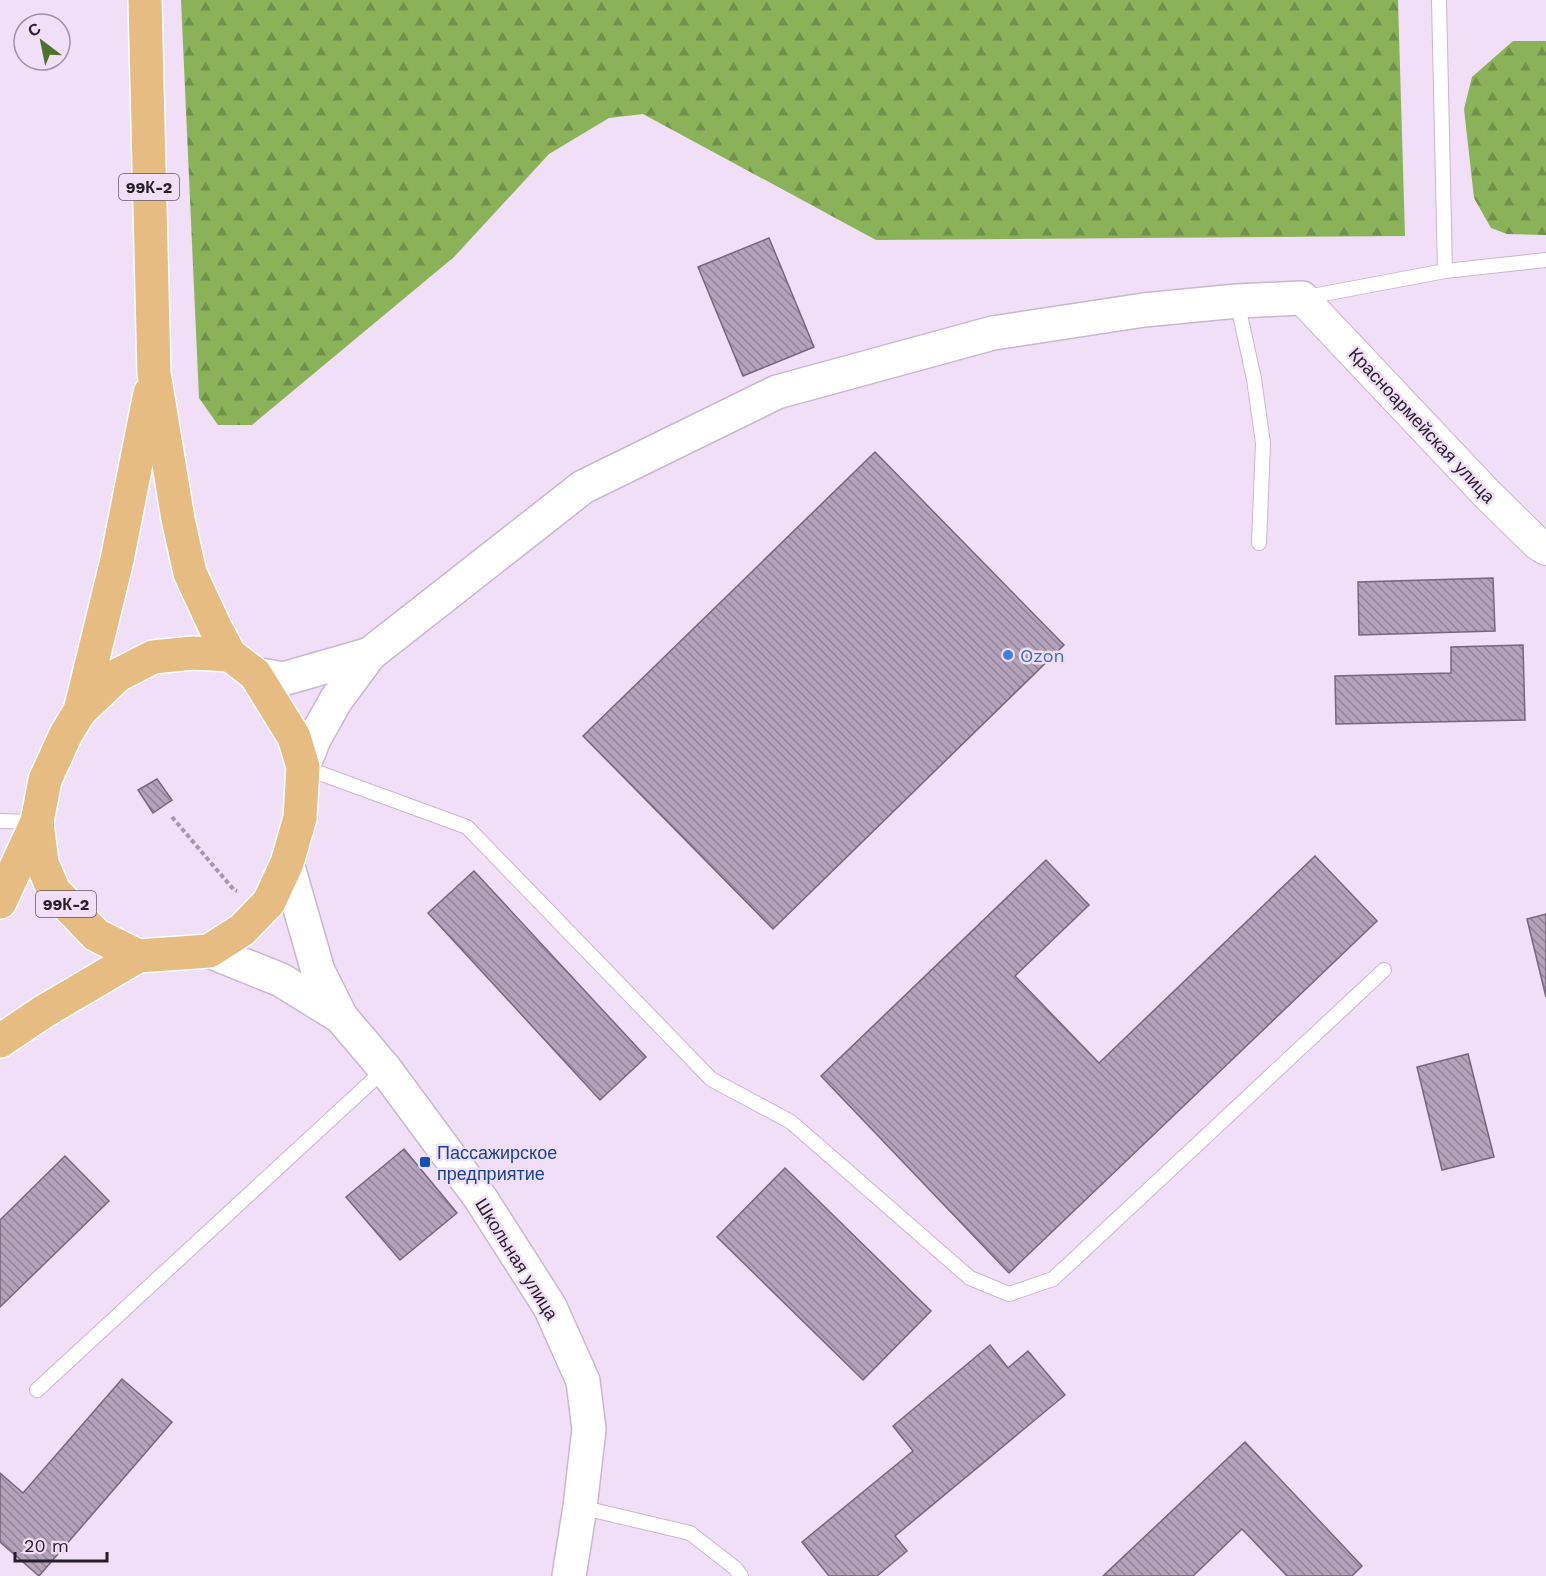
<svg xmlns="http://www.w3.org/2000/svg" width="1546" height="1576" viewBox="0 0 1546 1576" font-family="'Work Sans',sans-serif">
	<defs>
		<pattern id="forest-firs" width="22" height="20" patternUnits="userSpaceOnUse" patternTransform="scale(1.5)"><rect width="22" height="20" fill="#8ab359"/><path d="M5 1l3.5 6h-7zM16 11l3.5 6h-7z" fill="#71914a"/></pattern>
		<pattern id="building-back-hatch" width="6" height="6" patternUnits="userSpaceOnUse" patternTransform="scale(1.5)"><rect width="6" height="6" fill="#b3a2b9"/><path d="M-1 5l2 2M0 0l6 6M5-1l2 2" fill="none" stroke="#918396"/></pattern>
	</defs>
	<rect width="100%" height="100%" fill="#f1def7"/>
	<g fill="url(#forest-firs)">
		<polygon points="181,0 1398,0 1405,236 876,240 643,114 609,118 549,154 454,257 252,425 218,425 199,398"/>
		<polygon points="1513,41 1546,41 1546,235 1507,234 1491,228 1474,198 1464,109 1472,77"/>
	</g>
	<g fill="url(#building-back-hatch)" stroke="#76667b" stroke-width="1.5">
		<polygon points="769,238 814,347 743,376 698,267"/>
		<polygon points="875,452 1064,645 773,929 583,736"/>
		<polygon points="1493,578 1495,631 1359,635 1358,582"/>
		<polygon points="1523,645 1525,720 1336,724 1335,676 1451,673 1451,647"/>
		<polygon points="157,779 172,800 153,813 138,790"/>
		<polygon points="1315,856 1377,921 1009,1273 821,1076 1046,860 1089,905 1015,976 1099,1063"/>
		<polygon points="474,871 646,1057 600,1100 428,913"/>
		<polygon points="1546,914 1546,997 1527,919"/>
		<polygon points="1468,1054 1494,1157 1442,1170 1417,1067"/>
		<polygon points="404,1149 457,1213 400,1260 346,1197"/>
		<polygon points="65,1156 109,1201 0,1307 0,1220"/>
		<polygon points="785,1168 931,1311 863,1380 717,1237"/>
		<polygon points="990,1345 1008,1368 1028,1351 1065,1395 895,1536 907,1551 877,1576 829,1576 802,1542 913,1451 893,1426"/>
		<polygon points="122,1379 172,1422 39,1576 0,1542 0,1473 23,1493"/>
		<polygon points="1245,1442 1362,1566 1352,1576 1287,1576 1242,1529 1193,1576 1103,1576"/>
	</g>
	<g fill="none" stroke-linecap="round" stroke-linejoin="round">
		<defs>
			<g id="service">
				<polyline points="1439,0 1445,271"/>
				<polyline points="1302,298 1445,271 1546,260"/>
				<polyline points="1237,301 1254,379 1263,443 1259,543"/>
				<polyline points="303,767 467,827 711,1079 791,1122 970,1278 1009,1294 1053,1279 1384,970"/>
				<polyline points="0,821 37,822"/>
				<polyline points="37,1390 385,1069"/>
				<polyline points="580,1507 690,1533 735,1568 741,1576"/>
			</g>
			<polyline id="tertiary" points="1302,298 1488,495 1538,544 1546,549"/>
			<g id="secondary">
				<polyline points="255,674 283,679 370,654"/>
				<polyline points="303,767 314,739 336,700 370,654 583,487 777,392 993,333 1144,310 1237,301 1302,298"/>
				<polyline points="287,863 318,971 341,1017 385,1069 481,1199 550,1307 583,1381 589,1429 580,1507 569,1576"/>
				<polyline points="209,951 281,980 341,1017"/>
			</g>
			<g id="primary">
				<polyline points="80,711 117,560 150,393"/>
				<polyline points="37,822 42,863 54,891 96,935 138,956"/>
				<polyline points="0,902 37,822 45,780 66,734 80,711 118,675 153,657 193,653 230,655"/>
				<polyline points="0,1041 43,1012 138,956 209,951 242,930 269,902 287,863 300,818 303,767 294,737 255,674 230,655 215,627 190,573 178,519 154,373 145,0"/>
			</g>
		</defs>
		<use href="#service" stroke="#c9b7cf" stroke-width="16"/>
		<use href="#tertiary" stroke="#c9b7cf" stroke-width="34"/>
		<use href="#secondary" stroke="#c9b7cf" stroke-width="36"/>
		<use href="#primary" stroke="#fff" stroke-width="36"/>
		<polyline stroke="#a596a9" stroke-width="4" stroke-dasharray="4.5 3" stroke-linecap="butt" points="172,817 234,890 237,891"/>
		<use href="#service" stroke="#fff" stroke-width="14"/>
		<use href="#tertiary" stroke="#fff" stroke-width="32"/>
		<use href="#secondary" stroke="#fff" stroke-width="33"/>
		<use href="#primary" stroke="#e6bc82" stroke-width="33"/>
	</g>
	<circle fill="#3f7fe0" stroke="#f1def7" stroke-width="2" cx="1008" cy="655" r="6"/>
	<rect fill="#1a4fb4" stroke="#f1def7" stroke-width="2" x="419" y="1156" width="12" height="12" rx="3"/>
	<g text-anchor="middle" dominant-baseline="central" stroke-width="5" stroke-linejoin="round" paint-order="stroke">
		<g fill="#f1def7" stroke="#635866" stroke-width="1.5">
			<rect x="119" y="174" width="60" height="26" rx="4.5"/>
			<rect x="36" y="891" width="60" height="26" rx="4.5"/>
		</g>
		<g font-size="16" font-weight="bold" fill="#261f28">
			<text x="149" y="187">99К-2</text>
			<text x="66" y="904">99К-2</text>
		</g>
		<g font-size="18" fill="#261f28" stroke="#f1def7">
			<text transform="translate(1422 425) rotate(47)">Красноармейская улица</text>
			<text transform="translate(517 1259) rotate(58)">Школьная улица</text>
		</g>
		<g font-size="18" fill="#366cbe" stroke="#f1def7" text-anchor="start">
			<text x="1020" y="655">Ozon</text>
		</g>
		<g font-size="18" fill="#164399" stroke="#f1def7" text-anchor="start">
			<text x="437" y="1152">Пассажирское<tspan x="437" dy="21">предприятие</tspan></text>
		</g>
	</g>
	<g transform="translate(42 42) rotate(328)"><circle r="28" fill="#f1def7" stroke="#a092a4" stroke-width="1.5"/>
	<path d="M0-4.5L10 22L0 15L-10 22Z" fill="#4f722a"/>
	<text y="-9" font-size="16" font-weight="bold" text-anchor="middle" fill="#261f28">С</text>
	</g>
	<path d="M15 1552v9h92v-9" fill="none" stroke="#261f28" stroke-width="3"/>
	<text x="24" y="1552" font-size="18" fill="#261f28" stroke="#f1def7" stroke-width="4.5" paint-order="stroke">20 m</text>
</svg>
